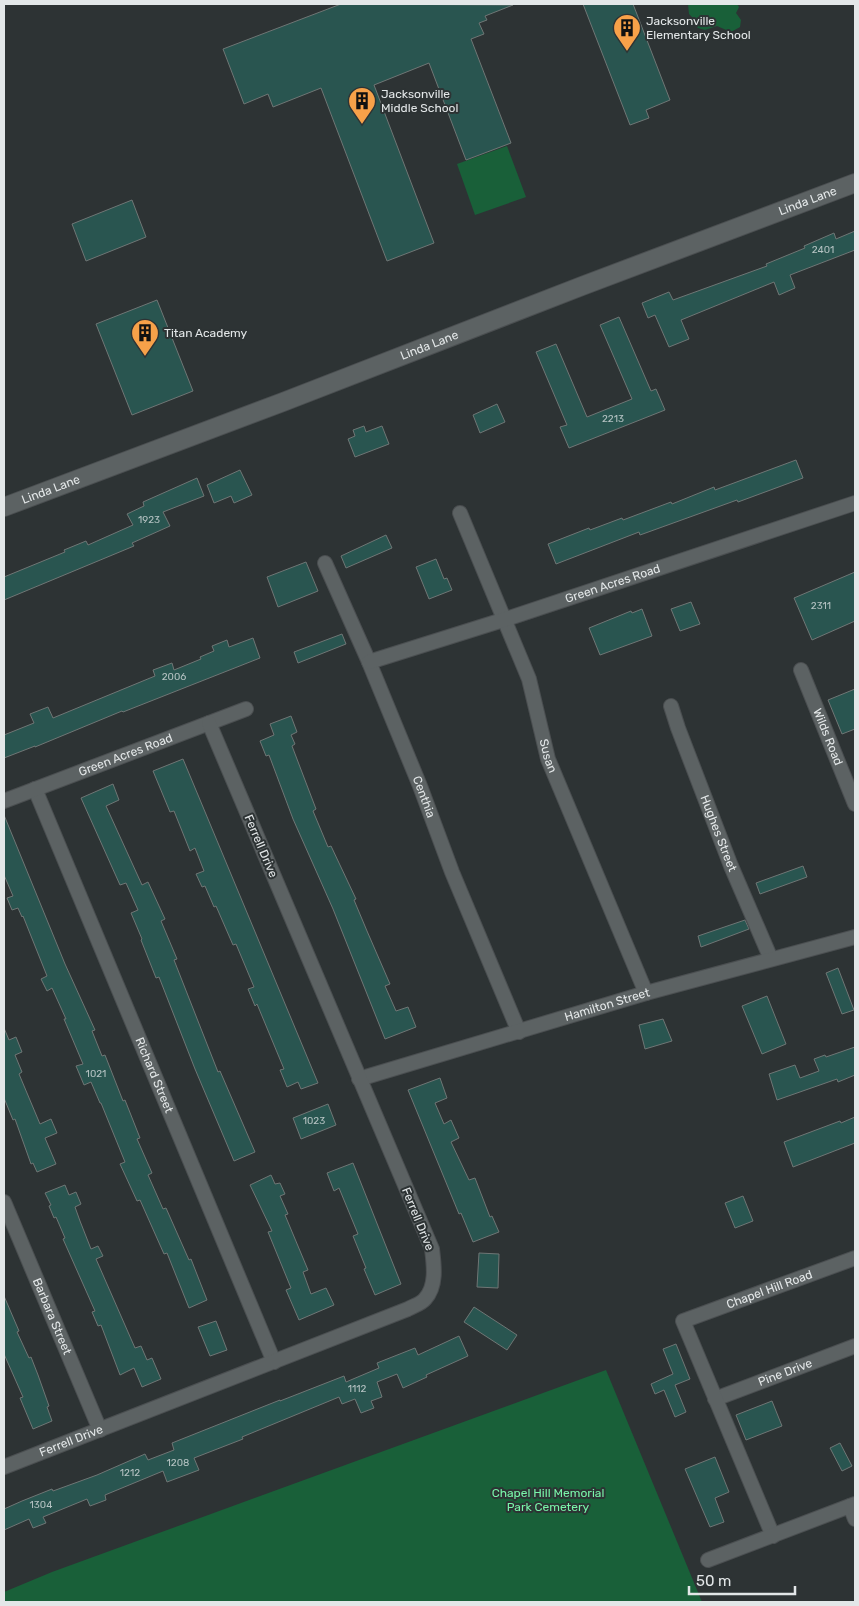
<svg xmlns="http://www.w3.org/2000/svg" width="859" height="1606" viewBox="0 0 859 1606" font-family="Rubik,sans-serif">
	<rect width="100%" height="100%" fill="#2d3334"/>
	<g fill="#196039">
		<path d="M688 4H737L739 7 736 13 741 20 740 27 731 32 717 26 705 30C697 28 695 28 695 20L689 14Z"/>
		<polygon points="507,146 526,197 475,215 457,164"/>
		<polygon points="606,1370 702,1602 4,1602 4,1592 52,1572"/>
	</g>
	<g fill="#295550" stroke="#6f7675">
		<polygon points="341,4 513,5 485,16 487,20 479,23 484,34 471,39 511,143 466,160 429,63 374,85 434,243 387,261 321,88 273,107 268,94 244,104 223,49"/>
		<polygon points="583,4 633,4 670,100 646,110 649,118 630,125"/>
		<polygon points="132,200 146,237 86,261 72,224"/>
		<polygon points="855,231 855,250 790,275 795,288 779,295 774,282 681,320 689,339 669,347 655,315 648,318 642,303 669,292 673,300 767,266 766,264 805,248 804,246 834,233 836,239"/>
		<polygon points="157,300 193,391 132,415 96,324"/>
		<polygon points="619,317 651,391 656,389 665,410 569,448 560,427 567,425 536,352 556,344 587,417 632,399 600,325"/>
		<polygon points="497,404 505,422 480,433 473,415"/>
		<polygon points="364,426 366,432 382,426 389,444 355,457 348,439 355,436 353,430"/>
		<polygon points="796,460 803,478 738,502 737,500 640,535 639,532 556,564 548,544 589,528 590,530 622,518 623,520 671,502 672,504 714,487 715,490"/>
		<polygon points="240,470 252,495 234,503 231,496 214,503 207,485"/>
		<polygon points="197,478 204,496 163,512 170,526 132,543 134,546 4,600 4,577 65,552 64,550 86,541 88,545 133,525 127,514 144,506 143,502"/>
		<polygon points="386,535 392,548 346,568 341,556"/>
		<polygon points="436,559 444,579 447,578 452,590 429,599 416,567"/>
		<polygon points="306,562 318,591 278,607 267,577"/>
		<polygon points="855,572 855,621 812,640 794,598"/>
		<polygon points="691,602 700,624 680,631 671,609"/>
		<polygon points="642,609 652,636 600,655 589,628 631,611 632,613"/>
		<polygon points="342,634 346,644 298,663 294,652"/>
		<polygon points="253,638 260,658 123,712 122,711 35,747 35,746 4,758 4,735 34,723 30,714 48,707 53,718 155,676 153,670 172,663 174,670 201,659 200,657 214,651 212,646 227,640 229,647"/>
		<polygon points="855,689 855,729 842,734 828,700"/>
		<polygon points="291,716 297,732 291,735 295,744 292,746 316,809 313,811 328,847 331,846 356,899 354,900 367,931 390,984 385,986 396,1011 408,1007 416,1027 385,1039 333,909 293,819 269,755 266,756 260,741 274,735 270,724"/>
		<polygon points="183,759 318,1083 301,1089 298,1082 287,1087 280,1070 284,1069 257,1004 255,1006 248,989 254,987 236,944 233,945 216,906 214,907 205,886 202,887 196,874 204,871 195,848 190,851 174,811 170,812 153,771"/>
		<polygon points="113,784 119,800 106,806 142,885 148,882 165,919 161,921 177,959 174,960 218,1072 220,1071 255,1152 234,1161 195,1069 159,977 156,978 141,940 142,939 131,913 138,910 126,883 120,885 81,798"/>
		<polygon points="4,815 65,964 95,1030 92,1031 102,1056 105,1055 123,1101 125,1100 140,1138 137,1139 152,1173 148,1175 163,1209 166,1208 189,1260 191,1259 207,1300 189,1308 167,1253 164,1254 140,1200 137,1201 120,1164 125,1162 101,1103 100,1103 91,1082 84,1085 76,1066 83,1064 64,1019 66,1019 52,988 47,991 41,979 47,976 23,916 22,917 18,908 12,910 7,898 13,896 4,875"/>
		<polygon points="803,866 807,877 760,894 756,883"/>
		<polygon points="745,920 749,929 701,947 698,936"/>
		<polygon points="838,968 854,1010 842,1014 826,973"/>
		<polygon points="767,996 786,1044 762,1054 742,1006"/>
		<polygon points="663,1019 672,1041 645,1049 639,1025"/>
		<polygon points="4,1028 9,1040 16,1037 22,1052 15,1055 22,1072 19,1074 40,1124 51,1119 57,1133 45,1138 56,1164 37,1172 33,1163 31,1164 15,1119 13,1120 4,1098"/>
		<polygon points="855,1047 855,1075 838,1082 837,1079 777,1100 769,1074 795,1065 800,1078 819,1071 814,1059 825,1055 826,1057"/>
		<polygon points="440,1078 447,1098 435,1103 444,1124 451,1120 459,1138 451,1142 469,1180 475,1178 490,1217 492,1216 499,1232 473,1242 461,1213 459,1214 408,1090"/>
		<polygon points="328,1104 336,1125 301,1139 293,1118"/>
		<polygon points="855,1117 855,1143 793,1167 784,1142 840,1121 841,1123"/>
		<polygon points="353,1163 401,1284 375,1295 364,1269 366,1268 353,1236 358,1234 339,1188 334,1191 327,1173"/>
		<polygon points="271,1175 275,1184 280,1183 285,1194 280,1196 288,1214 285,1215 308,1270 303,1272 311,1294 326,1288 334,1305 299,1320 286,1290 291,1288 268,1232 272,1231 250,1185"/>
		<polygon points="65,1185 69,1195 76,1192 81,1204 75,1207 80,1221 91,1249 98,1246 103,1256 96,1259 135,1348 141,1346 147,1360 152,1358 161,1379 142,1387 134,1368 120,1375 101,1325 98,1326 92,1312 95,1311 63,1239 65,1238 56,1217 54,1218 49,1206 51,1205 45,1193"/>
		<polygon points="743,1196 753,1221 735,1228 725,1203"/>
		<polygon points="479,1253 499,1254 498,1288 477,1287"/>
		<polygon points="4,1296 19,1331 17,1332 29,1358 31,1357 38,1375 49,1406 47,1407 52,1421 33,1429 20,1398 23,1397 4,1354"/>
		<polygon points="474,1307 517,1335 507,1350 464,1322"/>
		<polygon points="216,1321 227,1350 210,1356 198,1327"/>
		<polygon points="459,1336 468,1356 426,1375 427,1377 403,1388 397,1374 377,1382 382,1397 371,1401 374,1408 361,1413 355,1399 342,1404 339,1397 242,1437 243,1439 194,1458 199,1470 167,1482 163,1471 105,1495 106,1500 90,1506 87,1499 43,1517 46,1523 33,1528 29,1519 4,1530 4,1509 22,1501 52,1489 53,1491 97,1475 145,1454 148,1460 174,1450 172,1443 280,1400 280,1401 344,1376 346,1382 379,1368 377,1363 415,1348 418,1355"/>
		<polygon points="676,1344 690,1379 675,1385 686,1412 675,1417 664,1390 655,1394 651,1384 673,1374 663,1349"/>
		<polygon points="772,1401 782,1426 746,1440 736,1415"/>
		<polygon points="840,1443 852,1466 842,1471 830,1448"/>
		<polygon points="715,1457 729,1492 715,1498 724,1522 710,1527 685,1469"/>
	</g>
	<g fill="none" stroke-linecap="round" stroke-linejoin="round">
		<defs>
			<g id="minor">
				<path id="s1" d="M460 513 529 679 548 759 646 993"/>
				<path id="s2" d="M325 563 369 662 420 786 452 872 519 1032"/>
				<path id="s3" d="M369 662 506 619 855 503"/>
				<path id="s4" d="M801 670 855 804"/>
				<path id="s5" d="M671 706 678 728 731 866 771 959"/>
				<path id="s6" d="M35 789 274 1362"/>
				<path id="s7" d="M4 801 246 709"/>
				<path id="s8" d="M359 1079 646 993 855 937"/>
				<path id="s9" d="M4 1202 100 1430"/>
				<path id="s10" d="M715 1399 855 1346"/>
				<path id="s11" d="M4 1467 408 1309C413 1306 421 1304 425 1299 437 1286 434 1265 432 1249L209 723"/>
				<polyline points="850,1506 855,1519"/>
				<path id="s12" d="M773 1536 683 1321 855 1258"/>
				<polyline points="708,1560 855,1504"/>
			</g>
			<g id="tertiary">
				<path id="s13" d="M4 507 283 402 582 286 855 183"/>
			</g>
		</defs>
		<use href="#minor" stroke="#4b4f51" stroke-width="16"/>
		<use href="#tertiary" stroke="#4b4f51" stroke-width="20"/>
		<use href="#minor" stroke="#5c6263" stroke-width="14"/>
		<use href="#tertiary" stroke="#5c6263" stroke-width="18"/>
	</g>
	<defs>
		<symbol id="building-pin" viewBox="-11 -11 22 30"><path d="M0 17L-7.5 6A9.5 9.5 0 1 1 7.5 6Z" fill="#f7a149" stroke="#2d3334"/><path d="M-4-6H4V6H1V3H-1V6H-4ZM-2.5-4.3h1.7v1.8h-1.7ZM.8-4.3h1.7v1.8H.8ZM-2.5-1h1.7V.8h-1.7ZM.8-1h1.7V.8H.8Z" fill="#111"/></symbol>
	</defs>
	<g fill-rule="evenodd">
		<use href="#building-pin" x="611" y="12" width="32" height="43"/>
		<use href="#building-pin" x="346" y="85" width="32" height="43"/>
		<use href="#building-pin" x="129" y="317" width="32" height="43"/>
	</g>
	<g text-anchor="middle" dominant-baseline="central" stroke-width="4" stroke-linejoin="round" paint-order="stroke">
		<g font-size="10" fill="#b4c2c2">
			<text x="823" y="250">2401</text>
			<text x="613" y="419">2213</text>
			<text x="149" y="520">1923</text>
			<text x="821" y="606">2311</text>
			<text x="174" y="677">2006</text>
			<text x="96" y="1074">1021</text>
			<text x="314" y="1121">1023</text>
			<text x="357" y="1389">1112</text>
			<text x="178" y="1463">1208</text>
			<text x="130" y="1473">1212</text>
			<text x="41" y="1505">1304</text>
		</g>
		<g font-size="12" fill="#e3e7e8" stroke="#2d3334" text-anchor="start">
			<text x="646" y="21">Jacksonville<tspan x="646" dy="14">Elementary School</tspan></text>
			<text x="381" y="94">Jacksonville<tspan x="381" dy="14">Middle School</tspan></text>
			<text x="164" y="333">Titan Academy</text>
		</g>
		<g font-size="12" fill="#e3e7e8" stroke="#2d3334">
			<text stroke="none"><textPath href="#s13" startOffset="860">Linda Lane</textPath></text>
			<text stroke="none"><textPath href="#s13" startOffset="455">Linda Lane</textPath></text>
			<text stroke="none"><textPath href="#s13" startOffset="50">Linda Lane</textPath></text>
			<text stroke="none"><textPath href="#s3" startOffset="256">Green Acres Road</textPath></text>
			<text stroke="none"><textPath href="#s4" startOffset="72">Wilds Road</textPath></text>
			<text stroke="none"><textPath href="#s7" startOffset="130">Green Acres Road</textPath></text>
			<text stroke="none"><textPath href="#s1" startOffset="259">Susan</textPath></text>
			<text stroke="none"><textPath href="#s2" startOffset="254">Centhia</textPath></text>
			<text stroke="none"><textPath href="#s5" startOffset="136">Hughes Street</textPath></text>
			<text transform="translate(261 846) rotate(67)">Ferrell Drive</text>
			<text stroke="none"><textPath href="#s8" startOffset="259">Hamilton Street</textPath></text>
			<text stroke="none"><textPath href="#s6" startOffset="310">Richard Street</textPath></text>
			<text transform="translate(418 1219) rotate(68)">Ferrell Drive</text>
			<text stroke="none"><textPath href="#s12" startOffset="325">Chapel Hill Road</textPath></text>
			<text stroke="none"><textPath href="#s9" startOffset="124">Barbara Street</textPath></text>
			<text stroke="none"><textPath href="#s10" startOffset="75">Pine Drive</textPath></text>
			<text stroke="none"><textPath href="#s11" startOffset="72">Ferrell Drive</textPath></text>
		</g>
		<g font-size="12" fill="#79f6aa" stroke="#2d3334">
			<text x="548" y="1493">Chapel Hill Memorial<tspan x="548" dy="14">Park Cemetery</tspan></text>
		</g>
	</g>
	<rect width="859" height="1606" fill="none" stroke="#e3e7e8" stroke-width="10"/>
	<path d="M689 1586v8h106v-8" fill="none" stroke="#e3e7e8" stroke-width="2.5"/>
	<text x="696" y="1586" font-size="15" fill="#e3e7e8" stroke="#2d3334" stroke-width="4" paint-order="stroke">50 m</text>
</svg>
